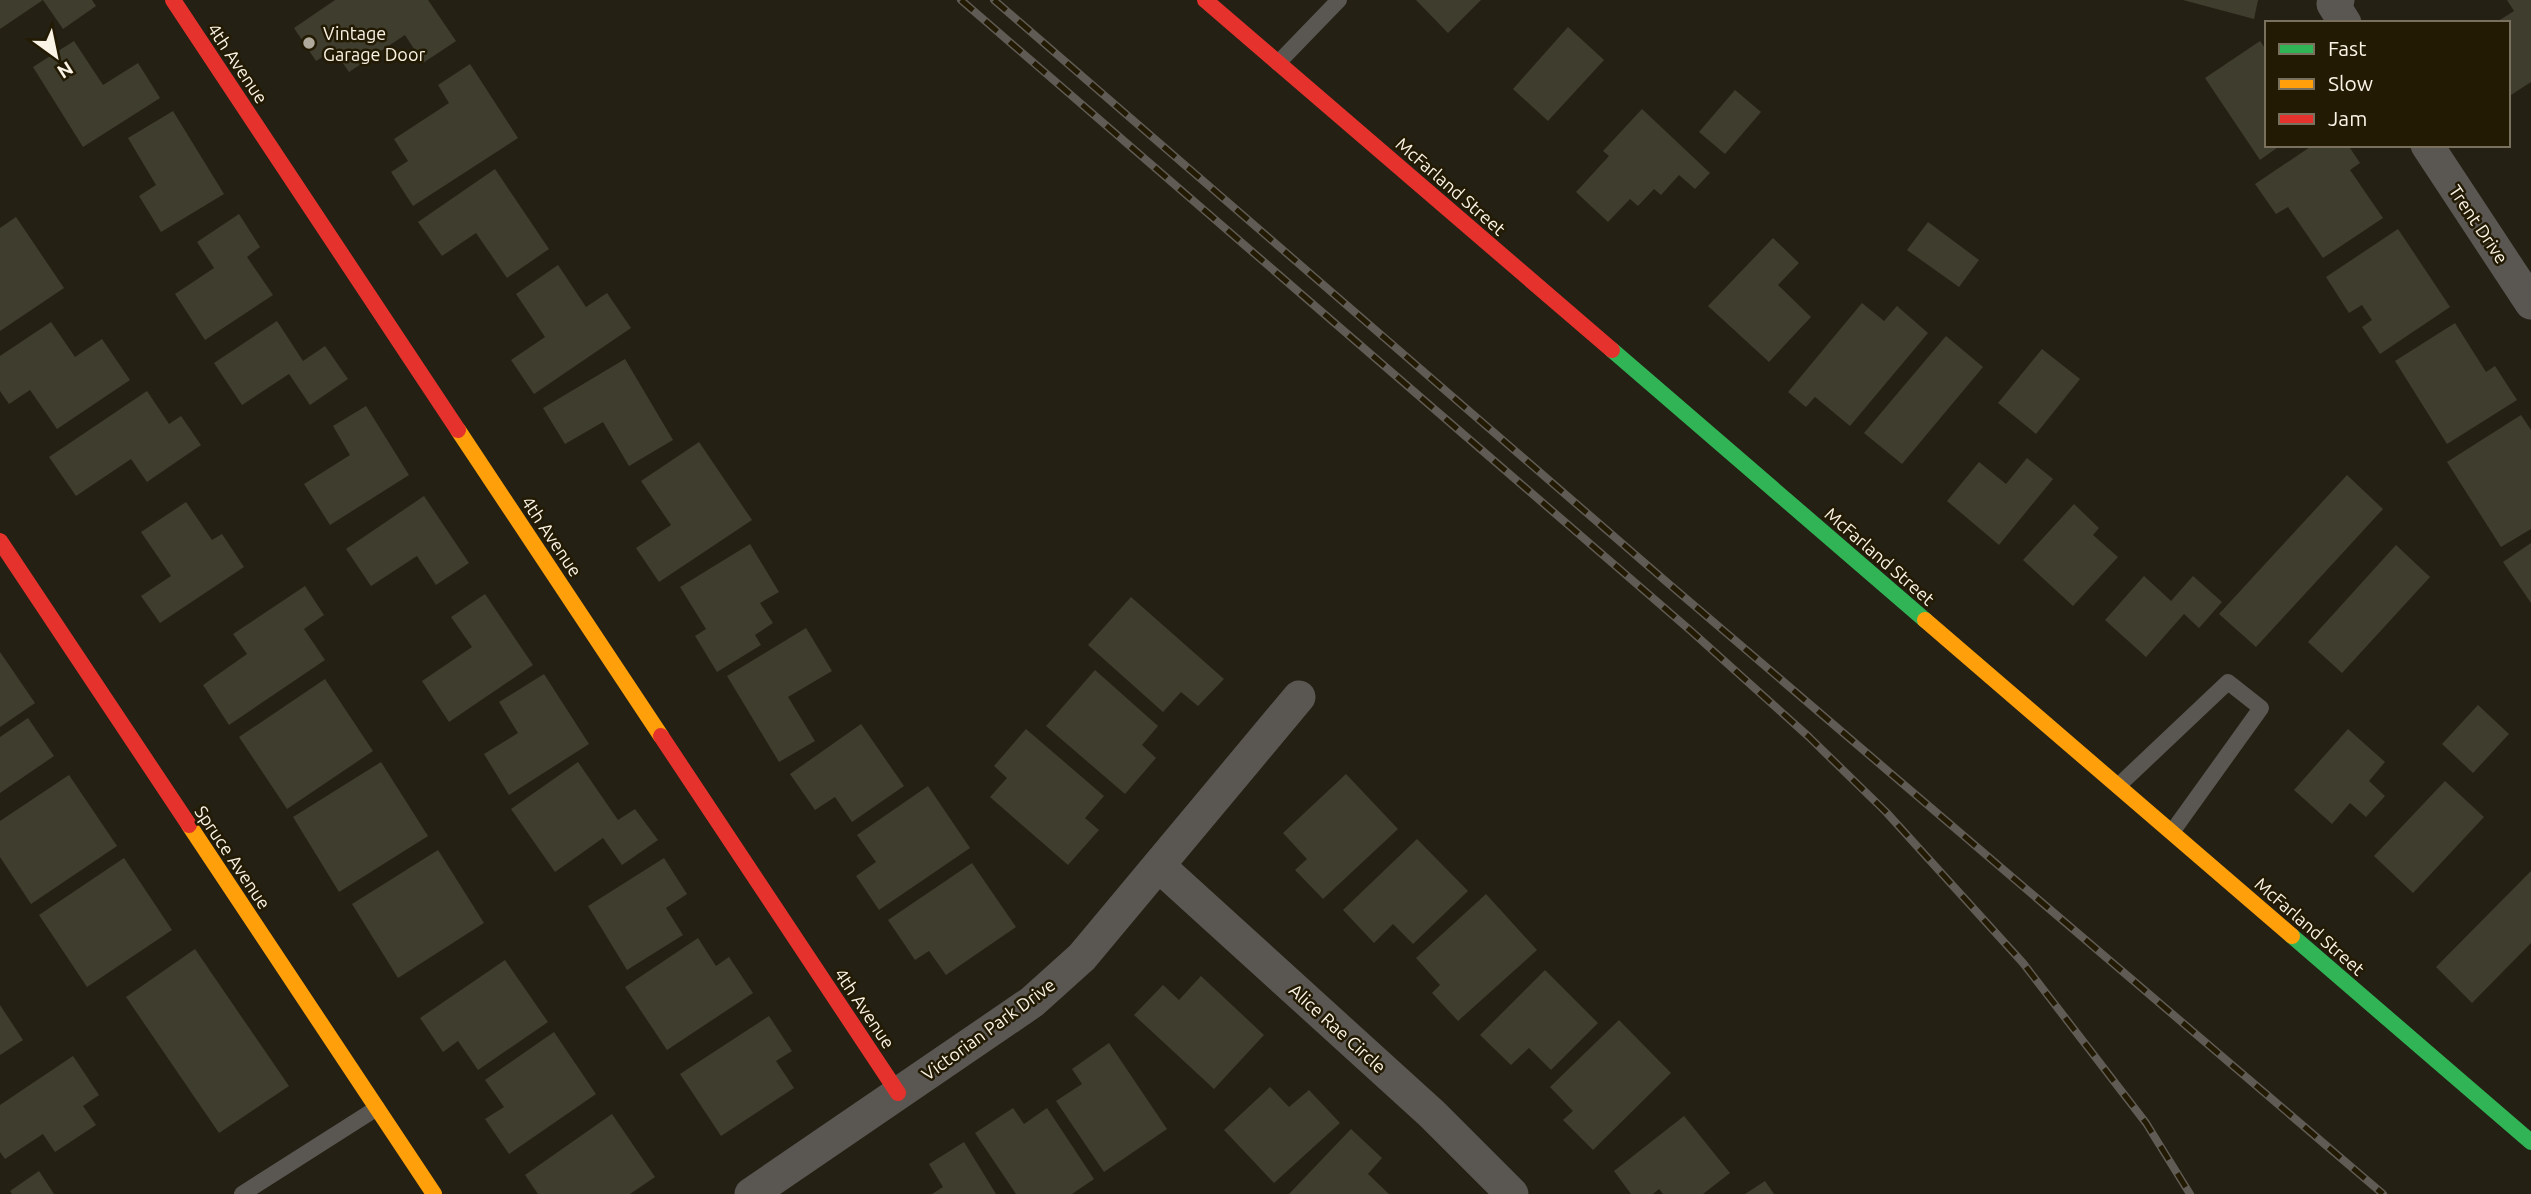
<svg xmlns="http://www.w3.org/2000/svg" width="2531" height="1194" viewBox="0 0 2531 1194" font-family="Ubuntu,sans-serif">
	<rect width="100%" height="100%" fill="#252014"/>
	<g fill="#3f3d2d">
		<polygon points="0,0 43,0 0,29"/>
		<polygon points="43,0 92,0 96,6 63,29"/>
		<polygon points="335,0 428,0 456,41 423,63 405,35 349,72 334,50 316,61 294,28"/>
		<polygon points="1416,0 1481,0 1448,33"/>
		<polygon points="2183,0 2258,0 2254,19"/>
		<polygon points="2507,0 2531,0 2531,82 2508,97 2508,23 2495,23 2514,11"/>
		<polygon points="1568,27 1604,60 1548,121 1513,89"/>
		<polygon points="74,41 103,85 138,63 160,98 83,147 33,67"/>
		<polygon points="2260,41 2267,51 2267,145 2281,145 2260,160 2205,78"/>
		<polygon points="470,64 518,138 413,206 391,172 408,161 394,139 449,103 438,85"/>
		<polygon points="1735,90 1761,112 1725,154 1699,132"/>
		<polygon points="1642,109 1710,173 1695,189 1679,175 1661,195 1654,189 1638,206 1630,199 1608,222 1576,192 1609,156 1603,151"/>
		<polygon points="173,111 224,194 161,232 139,196 156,185 128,138"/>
		<polygon points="2313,145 2348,145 2360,163 2350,170 2383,218 2323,258 2288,207 2276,214 2255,184"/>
		<polygon points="495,169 549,249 507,278 476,233 442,256 418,222"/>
		<polygon points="239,214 260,247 247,257 273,295 205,340 175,294 214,268 197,242"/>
		<polygon points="16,217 64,288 0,331 0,228"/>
		<polygon points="1928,222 1979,260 1959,287 1907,250"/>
		<polygon points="2398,229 2450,307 2380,354 2362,327 2372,320 2362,305 2349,313 2326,277"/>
		<polygon points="1773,238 1799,263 1778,285 1811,317 1769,362 1708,306"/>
		<polygon points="558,265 586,307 607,293 631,328 534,394 511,360 545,337 516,294"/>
		<polygon points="1862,303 1884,321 1897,306 1928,333 1850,426 1815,397 1806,407 1788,392"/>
		<polygon points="277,321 303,361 325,346 348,379 310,405 289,374 242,405 214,363"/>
		<polygon points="51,322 75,357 102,339 130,380 57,429 30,390 9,404 0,391 0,356"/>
		<polygon points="2455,323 2486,372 2495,366 2517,400 2447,444 2395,361"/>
		<polygon points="1946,336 1983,367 1902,464 1864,433"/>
		<polygon points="2042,349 2080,379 2036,434 1998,403"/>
		<polygon points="625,359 673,440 629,466 603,422 565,444 543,408"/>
		<polygon points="147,391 169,424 181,416 201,445 147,482 131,459 76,496 49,457"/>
		<polygon points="366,406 409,475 330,525 304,484 350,455 333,426"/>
		<polygon points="2521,415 2531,430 2531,529 2501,547 2447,462"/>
		<polygon points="699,442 752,520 659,582 636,548 671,525 641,481"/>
		<polygon points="2027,458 2053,479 1999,545 1947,501 1979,462 2006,484"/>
		<polygon points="2347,475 2383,509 2256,647 2219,614"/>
		<polygon points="424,496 469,563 436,585 417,556 371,586 346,549"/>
		<polygon points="186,502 212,540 222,534 244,567 160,623 141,596 171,576 141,532"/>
		<polygon points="2074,504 2099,528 2093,535 2118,557 2073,606 2023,560"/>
		<polygon points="2531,543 2531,603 2503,562"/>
		<polygon points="750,544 779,592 760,603 773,623 755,635 761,645 717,672 695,636 706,629 680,587"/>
		<polygon points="2396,545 2430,577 2342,673 2308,642"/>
		<polygon points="2144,576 2171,601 2193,576 2222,602 2199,628 2184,614 2146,657 2105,620"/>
		<polygon points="305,586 324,615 304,629 325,660 229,725 203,685 247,654 233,634"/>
		<polygon points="485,594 533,665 449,722 422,681 472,647 451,617"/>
		<polygon points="1131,597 1224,679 1198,706 1181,692 1163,712 1088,645"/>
		<polygon points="806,628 832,671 788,697 815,741 779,762 727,676"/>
		<polygon points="0,652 35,703 0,727"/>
		<polygon points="1095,670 1158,726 1142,745 1156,758 1125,794 1046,726"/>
		<polygon points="544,674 589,744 509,795 484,754 518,733 499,702"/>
		<polygon points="325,679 373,751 287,809 239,737"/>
		<polygon points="2478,705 2509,734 2473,773 2442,744"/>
		<polygon points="28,718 54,756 0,793 0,737"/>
		<polygon points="861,724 904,786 852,822 835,797 815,810 790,774"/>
		<polygon points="1026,729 1104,796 1085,818 1099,830 1068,865 990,797 1007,778 994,766"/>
		<polygon points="2348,729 2385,762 2369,781 2385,796 2366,817 2350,803 2332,824 2294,790"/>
		<polygon points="381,762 428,836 339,892 293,817"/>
		<polygon points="578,762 618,820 635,809 658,840 622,865 603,838 555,872 511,809"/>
		<polygon points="1346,774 1398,829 1323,899 1295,870 1307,859 1283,833"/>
		<polygon points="69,775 117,846 31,904 0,857 0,821"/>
		<polygon points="2445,781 2484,817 2413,893 2374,856"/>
		<polygon points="928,786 970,848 879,910 856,876 876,862 857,835"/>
		<polygon points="1417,839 1468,891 1413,944 1393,924 1374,943 1343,910"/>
		<polygon points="438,850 484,923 398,978 352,904"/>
		<polygon points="124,858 172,930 87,987 39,915"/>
		<polygon points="664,858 687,894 666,908 683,935 627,970 588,906"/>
		<polygon points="972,863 1016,927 946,975 929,951 915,960 888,920"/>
		<polygon points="2531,871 2531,943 2472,1003 2436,967"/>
		<polygon points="1486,894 1537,950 1458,1021 1432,993 1440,985 1416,958"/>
		<polygon points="698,938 716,966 729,957 753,993 667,1050 625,987"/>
		<polygon points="195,949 289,1086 219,1133 126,997"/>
		<polygon points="505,960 548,1022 478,1070 458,1041 443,1052 420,1018"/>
		<polygon points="1545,970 1598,1023 1551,1070 1529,1048 1511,1065 1480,1035"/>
		<polygon points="1201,976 1264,1035 1214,1089 1134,1015 1163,985 1179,1000"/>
		<polygon points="0,1005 23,1040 0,1055"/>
		<polygon points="769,1016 792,1051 776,1061 794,1088 721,1136 680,1074"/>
		<polygon points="1619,1020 1671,1073 1593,1150 1563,1120 1573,1111 1550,1087"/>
		<polygon points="554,1032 596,1094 509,1154 485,1119 504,1107 485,1080"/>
		<polygon points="1109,1043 1167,1129 1104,1172 1056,1101 1082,1084 1072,1069"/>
		<polygon points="73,1056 99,1095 83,1106 96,1125 55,1152 43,1134 5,1159 0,1152 0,1105"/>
		<polygon points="1270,1087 1289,1107 1309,1090 1340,1123 1274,1183 1224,1130"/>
		<polygon points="1013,1108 1024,1124 1047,1108 1094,1179 1072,1194 1016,1194 975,1133"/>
		<polygon points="612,1114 655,1177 630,1194 538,1194 525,1175"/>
		<polygon points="1684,1116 1730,1173 1703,1194 1663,1194 1659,1189 1653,1194 1631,1194 1614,1171"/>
		<polygon points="1351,1129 1382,1158 1368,1174 1389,1194 1289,1194"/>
		<polygon points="964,1142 996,1194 932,1194 943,1187 929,1164"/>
		<polygon points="39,1171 54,1194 12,1194 10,1191"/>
		<polygon points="1765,1181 1774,1194 1745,1194"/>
	</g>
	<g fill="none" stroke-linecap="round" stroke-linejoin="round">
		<g stroke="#5a5753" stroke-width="16">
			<polyline points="1278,63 1339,0"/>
			<polyline points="2118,786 2228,682 2261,708 2172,832"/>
			<polyline points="242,1194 377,1108"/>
		</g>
		<g stroke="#5a5753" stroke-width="33">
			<polyline points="2338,0 2333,4 2345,23"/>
			<polyline points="2427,145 2531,303"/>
			<polyline points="1159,866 1432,1114 1512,1194"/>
			<polyline points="751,1194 1032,1002 1082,957 1299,697"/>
		</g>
		<g stroke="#30b455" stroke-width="16">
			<polyline points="1612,350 1925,620"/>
			<polyline points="2292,936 2531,1142"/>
		</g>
		<g stroke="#ff9f0a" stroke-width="16">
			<polyline points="458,430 661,736"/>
			<polyline points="1925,620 2292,936"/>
			<polyline points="189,825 434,1194"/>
		</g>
		<g stroke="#e5322d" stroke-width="16">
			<polyline points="173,0 458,430"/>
			<polyline points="1205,0 1612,350"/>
			<polyline points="0,541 189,825"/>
			<polyline points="661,736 898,1093"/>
		</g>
		<defs>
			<g id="rail">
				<polyline points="961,0 1691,631 1809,737 1886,812 2023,963 2146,1123 2190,1194"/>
				<polyline points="994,0 1669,584 2383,1194"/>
			</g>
		</defs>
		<use href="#rail" stroke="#605c55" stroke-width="8"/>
		<use href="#rail" stroke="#231a03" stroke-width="5" stroke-dasharray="16" stroke-linecap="butt"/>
	</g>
	<circle fill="#afaa9c" stroke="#231a03" stroke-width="2.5" cx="309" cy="43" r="7"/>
	<g text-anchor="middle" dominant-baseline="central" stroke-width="5" stroke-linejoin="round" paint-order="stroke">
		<g font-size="18" fill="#faf4e6" stroke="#231a03" text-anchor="start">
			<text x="323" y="33">Vintage<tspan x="323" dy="21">Garage Door</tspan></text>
		</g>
		<g font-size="18" fill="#faf4e6" stroke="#231a03">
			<text transform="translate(238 63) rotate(56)">4th Avenue</text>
			<text transform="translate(1451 186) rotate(41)">McFarland Street</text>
			<text transform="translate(2479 224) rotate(56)">Trent Drive</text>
			<text transform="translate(552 536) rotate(56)">4th Avenue</text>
			<text transform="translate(1880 556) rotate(41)">McFarland Street</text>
			<text transform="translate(233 857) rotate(56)">Spruce Avenue</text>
			<text transform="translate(2310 926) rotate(41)">McFarland Street</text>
			<text transform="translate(865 1008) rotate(56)">4th Avenue</text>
			<text transform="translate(1338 1028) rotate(42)">Alice Rae Circle</text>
			<text transform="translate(988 1029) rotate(-36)">Victorian Park Drive</text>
		</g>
	</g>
	<rect x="2265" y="21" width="245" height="126" fill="#231a03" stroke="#79715e" stroke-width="2"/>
	<rect x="2279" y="44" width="35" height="10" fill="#30b455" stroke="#79715e" stroke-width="2"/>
	<text x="2328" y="56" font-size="21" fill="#faf4e6">Fast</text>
	<rect x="2279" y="79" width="35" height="10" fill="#ff9f0a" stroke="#79715e" stroke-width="2"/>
	<text x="2328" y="91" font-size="21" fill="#faf4e6">Slow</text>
	<rect x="2279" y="114" width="35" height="10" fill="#e5322d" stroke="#79715e" stroke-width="2"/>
	<text x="2328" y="126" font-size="21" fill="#faf4e6">Jam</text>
	<g transform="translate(56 56) rotate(147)" stroke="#231a03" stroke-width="5" paint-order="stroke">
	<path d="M0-5L12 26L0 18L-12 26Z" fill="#faf4e6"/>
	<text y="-10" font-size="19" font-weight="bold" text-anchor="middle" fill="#faf4e6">N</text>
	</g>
</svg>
